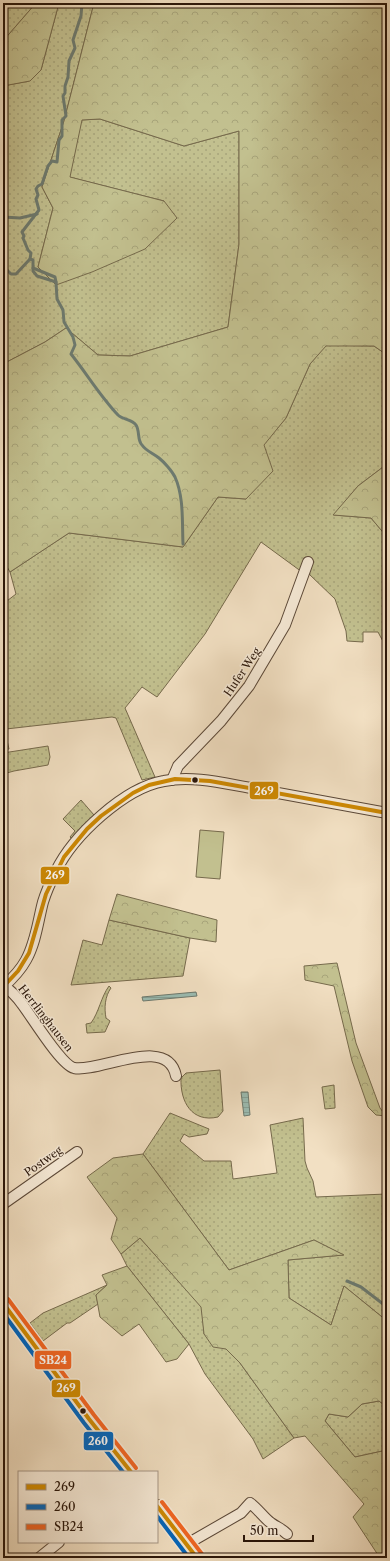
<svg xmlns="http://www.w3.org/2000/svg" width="390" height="1561" viewBox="0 0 390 1561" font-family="'Libre Caslon Text',serif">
	<defs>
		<pattern id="grass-dots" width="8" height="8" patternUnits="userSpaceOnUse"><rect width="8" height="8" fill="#c2c08f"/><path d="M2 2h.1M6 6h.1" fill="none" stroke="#a7a47a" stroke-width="1.8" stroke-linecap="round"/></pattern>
		<pattern id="forest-crowns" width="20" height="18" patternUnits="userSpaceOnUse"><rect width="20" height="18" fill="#c2c08f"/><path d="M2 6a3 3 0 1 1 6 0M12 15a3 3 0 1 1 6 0" fill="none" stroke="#a7a47a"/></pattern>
		<pattern id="water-rules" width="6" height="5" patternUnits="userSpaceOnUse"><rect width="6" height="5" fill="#9bbdb3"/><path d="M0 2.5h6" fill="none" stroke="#86a299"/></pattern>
	</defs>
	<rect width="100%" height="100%" fill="#f2e0c3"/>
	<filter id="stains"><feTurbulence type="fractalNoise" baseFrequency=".005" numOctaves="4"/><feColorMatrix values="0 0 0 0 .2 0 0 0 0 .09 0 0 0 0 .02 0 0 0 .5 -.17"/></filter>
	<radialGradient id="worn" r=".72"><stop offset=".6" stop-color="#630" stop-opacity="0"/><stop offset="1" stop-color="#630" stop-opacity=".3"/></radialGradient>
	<g fill="url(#grass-dots)" stroke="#766a4c">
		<polygon points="3,3 36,3 3,41"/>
		<polygon points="59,3 94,3 64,121 42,187 53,208 38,267 164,201 69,177 81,120 100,119 184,146 239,131 239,244 228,327 130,356 98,355 66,328 45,342 3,364 3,270 6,265 3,248 3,86 29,81 41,70"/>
		<polygon points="326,345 374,346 387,355 387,464 358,486 334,515 371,518 387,537 387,649 378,632 363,632 363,642 347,641 346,631 335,599 309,574 302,572 261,542 205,634 157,697 142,687 125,708 155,777 142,780 116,718 112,717 6,729 6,736 9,749 3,750 3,604 16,594 10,572 69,533 183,547 218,497 246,499 263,445 286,418 310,364"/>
		<polygon points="48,746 50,757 48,765 14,771 3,774 3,753"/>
		<polygon points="81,800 94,815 72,839 70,837 75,831 63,819"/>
		<polygon points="109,920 190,938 183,976 71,985 83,940 102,945"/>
		<path d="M109 986 111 988C105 996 104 1008 106 1018L110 1021 105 1032 87 1033 86 1024 91 1023C99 1012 101 997 109 986Z"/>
		<path d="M220 1070 223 1111 218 1117C192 1123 180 1102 181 1078L186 1073Z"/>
		<polygon points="334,1085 335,1106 335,1108 325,1109 322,1087"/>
		<polygon points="170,1113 209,1129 207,1134 189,1137 184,1134 180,1141 204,1161 231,1161 233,1179 277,1173 270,1125 303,1118 305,1161 307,1168 313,1181 316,1197 386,1194 387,1321 344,1286 331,1325 289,1298 288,1260 343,1255 314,1240 229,1270 143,1154"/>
		<polygon points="140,1238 202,1307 204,1334 226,1349 240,1363 294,1438 263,1459 253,1439 205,1374 189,1344 127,1266 121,1254"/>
		<polygon points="107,1285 96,1295 98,1304 70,1323 67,1323 43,1341 30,1323 43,1313"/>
		<polygon points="379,1401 387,1407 387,1450 355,1457 325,1421 329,1414 348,1417 362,1404"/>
	</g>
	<g fill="url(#forest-crowns)" stroke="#766a4c">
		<polygon points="36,3 59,3 41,70 30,81 3,86 3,41"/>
		<polygon points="94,3 387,3 387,355 374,346 326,346 310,364 286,418 264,445 273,471 246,499 218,497 183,547 69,533 10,572 3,560 3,364 45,342 66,328 98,355 130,356 228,327 239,244 239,131 184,146 100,119 82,120 70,177 164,201 177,218 145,249 92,272 56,285 38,267 53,208 42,187 64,121"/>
		<polygon points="387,464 387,537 371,518 333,515 358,486"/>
		<polygon points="117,894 217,920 216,942 190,938 109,920"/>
		<polygon points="337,963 356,1043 380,1108 386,1116 376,1115 368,1107 352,1061 334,986 305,980 304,966"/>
		<polygon points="143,1154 229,1270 314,1240 344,1255 288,1260 289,1298 331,1325 344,1286 387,1321 387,1407 379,1401 362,1404 348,1417 329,1414 325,1421 355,1457 387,1450 387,1558 380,1558 353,1517 364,1504 305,1436 294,1438 240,1363 226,1349 213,1347 204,1334 201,1307 140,1238 121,1254 111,1239 117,1218 87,1177 113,1158"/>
		<polygon points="127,1266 189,1344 177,1359 166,1362 139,1324 122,1336 100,1317 96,1295 107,1285 102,1275"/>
	</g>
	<polygon fill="#c2c08f" stroke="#766a4c" points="200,830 224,832 220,879 196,877"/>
	<g fill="url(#water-rules)" stroke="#6d7a6f">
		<polygon points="196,992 197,996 143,1001 142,997"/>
		<polygon points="241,1092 248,1092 250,1115 244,1116"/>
	</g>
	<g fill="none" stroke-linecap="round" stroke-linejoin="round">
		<g stroke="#6d7a6f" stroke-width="3">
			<polyline points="3,217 20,218 37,214"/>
			<path d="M30 259 33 260V271L37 276 56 282 57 299 63 310 64 322 73 337 75 345 71 354C87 374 100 396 118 415 123 420 132 419 136 425 140 431 137 440 142 445 146 451 153 453 159 458 164 462 172 471 175 477 184 497 182 522 183 544"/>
			<polyline points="33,268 55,277 56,282"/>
			<polyline points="3,271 7,270 11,274 16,274 30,259 31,253 28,250 23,238 24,236 22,232 39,210 36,199 38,195 36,189 38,186 42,184 48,166 52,161 57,162 59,140 62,136 62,120 66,116 63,96 65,93 65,86 68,77 69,61 75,48 73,40 81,16 82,3"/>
			<polyline points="347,1281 361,1287 387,1307"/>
		</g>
		<defs>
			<g id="minor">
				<polyline points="172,780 178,766 221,721 249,686 285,625 308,562"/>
				<path d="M3 985C10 990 17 997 22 1004 32 1017 61 1065 74 1068 99 1073 168 1034 176 1076"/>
				<path d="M3 987C12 979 20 971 26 960 36 942 38 921 43 902 46 892 51 881 56 871 73 836 124 788 164 781 194 775 226 784 256 789 300 797 343 805 387 813"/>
				<polyline points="3,1204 77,1152"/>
				<path d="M187 1545 194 1540 241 1513 250 1503C258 1509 265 1519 271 1523 278 1528 281 1528 287 1534"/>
				<polyline points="39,1558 59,1542"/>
			</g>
			<g id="major">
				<polyline points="3,1303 89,1419 131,1472"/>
				<polyline points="157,1506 197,1558"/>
			</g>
		</defs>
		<use href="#minor" stroke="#5b4838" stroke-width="12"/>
		<use href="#major" stroke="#291509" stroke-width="14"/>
		<use href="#minor" stroke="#f7ebd8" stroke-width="10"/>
		<use href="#major" stroke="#e9c082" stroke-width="13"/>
		<defs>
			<g id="bus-1">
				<polyline points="3,987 18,971 29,953 46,894 64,857 87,829 101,816 133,793 149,785 175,779 210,781 387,813"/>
				<polyline points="3,1303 89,1419 131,1472"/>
				<polyline points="157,1506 197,1558"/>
			</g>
			<g id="bus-2">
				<polyline points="3,1313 84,1423 123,1472"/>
				<polyline points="157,1516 189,1558"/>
			</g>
			<g id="bus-3">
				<polyline points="8,1299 94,1415 136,1468"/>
				<polyline points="162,1502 202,1554"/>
			</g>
		</defs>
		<use href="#bus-1" stroke="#f7ebd8" stroke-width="7"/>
		<use href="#bus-2" stroke="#f7ebd8" stroke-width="7"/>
		<use href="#bus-3" stroke="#f7ebd8" stroke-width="7"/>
		<use href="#bus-1" stroke="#ce8902" stroke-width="4"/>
		<use href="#bus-2" stroke="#0065bd" stroke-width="4"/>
		<use href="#bus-3" stroke="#f26522" stroke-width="4"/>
	</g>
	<g fill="#291509" stroke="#f7ebd8" stroke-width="1.5">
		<circle cx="195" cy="780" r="3.5"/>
		<circle cx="83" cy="1411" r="3.5"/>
	</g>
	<g text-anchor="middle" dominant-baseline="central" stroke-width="3" stroke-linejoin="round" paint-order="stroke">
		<g font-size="11" fill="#291509" stroke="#f7ebd8">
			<text transform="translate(242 672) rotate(-56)">Hufer Weg</text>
			<text transform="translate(46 1018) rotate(52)">Herrlinghausen</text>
			<text transform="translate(43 1161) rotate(-35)">Postweg</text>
		</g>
	</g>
	<g stroke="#f7ebd8" stroke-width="1.5">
		<rect x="249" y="781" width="30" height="19" rx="4" fill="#ce8902"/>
		<rect x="40" y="866" width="30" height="19" rx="4" fill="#ce8902"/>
		<rect x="34" y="1350" width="38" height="20" rx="4" fill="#f26522"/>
		<rect x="51" y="1379" width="30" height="19" rx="4" fill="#ce8902"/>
		<rect x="83" y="1431" width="31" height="20" rx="4" fill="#0065bd"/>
	</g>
	<g font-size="11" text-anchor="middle" font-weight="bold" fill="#fff">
		<text x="264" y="795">269</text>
		<text x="55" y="879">269</text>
		<text x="53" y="1364">SB24</text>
		<text x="66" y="1392">269</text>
		<text x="98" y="1445">260</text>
	</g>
	<rect width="390" height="1561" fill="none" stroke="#f2e0c3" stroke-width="16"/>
	<rect x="4" y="4" width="382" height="1553" fill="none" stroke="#291509" stroke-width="2"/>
	<rect x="8" y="8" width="374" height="1545" fill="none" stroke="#291509"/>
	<rect x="18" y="1471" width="140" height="72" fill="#f7ebd8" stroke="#a59585"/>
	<rect x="26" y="1484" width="20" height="6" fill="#ce8902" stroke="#a59585"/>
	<text x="54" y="1491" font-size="12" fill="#291509">269</text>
	<rect x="26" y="1504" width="20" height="6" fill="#0065bd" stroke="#a59585"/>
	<text x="54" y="1511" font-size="12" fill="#291509">260</text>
	<rect x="26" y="1524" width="20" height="6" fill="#f26522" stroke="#a59585"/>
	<text x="54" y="1531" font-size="12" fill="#291509">SB24</text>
	<path d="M244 1535v6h69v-6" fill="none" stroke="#291509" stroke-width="2"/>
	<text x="250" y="1535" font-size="12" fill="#291509" stroke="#f7ebd8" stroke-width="3" paint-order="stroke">50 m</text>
	<rect width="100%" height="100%" filter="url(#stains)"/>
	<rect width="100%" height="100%" fill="url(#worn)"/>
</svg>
